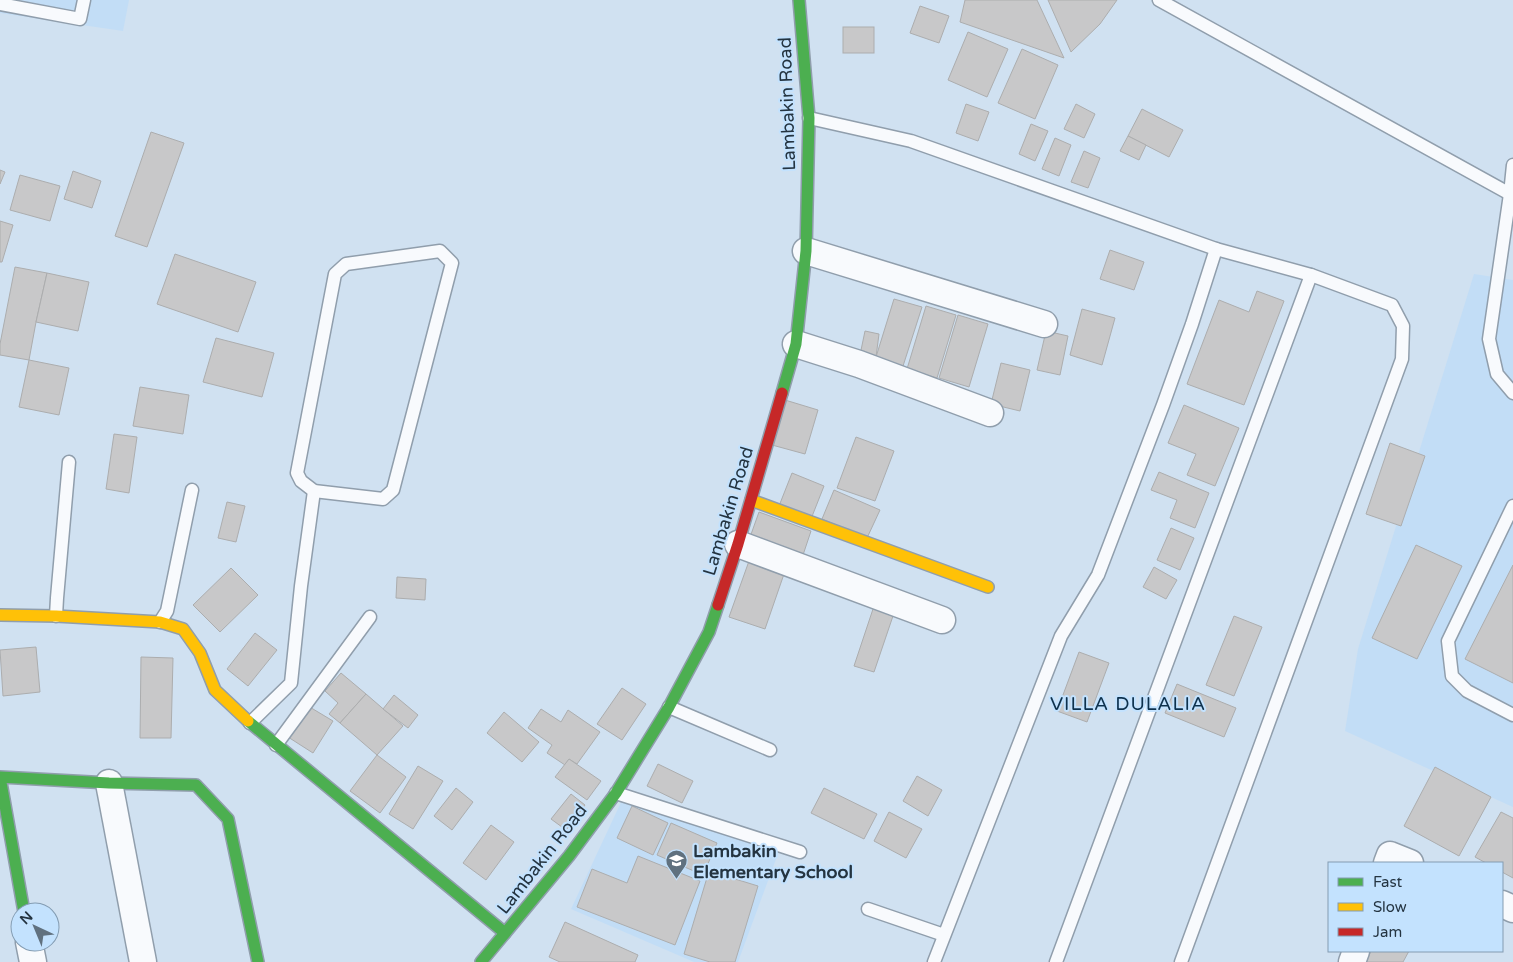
<svg xmlns="http://www.w3.org/2000/svg" width="1513" height="962" viewBox="0 0 1513 962" font-family="'Varela Round',sans-serif">
	<rect width="100%" height="100%" fill="#d0e1f1"/>
	<g fill="#c2ddf6">
		<polygon points="0,0 129,0 123,31 0,13"/>
		<polygon points="1474,274 1513,280 1513,807 1345,731 1358,649"/>
		<polygon points="623,798 779,851 738,962 694,962 571,909"/>
	</g>
	<g fill="#c8c8c9" stroke="#acadae">
		<polygon points="965,0 1037,0 1064,58 960,22"/>
		<polygon points="1048,0 1117,0 1100,24 1071,52"/>
		<polygon points="920,6 949,16 939,43 910,33"/>
		<rect x="843" y="27" width="31" height="26"/>
		<polygon points="968,32 1008,49 987,97 948,80"/>
		<polygon points="1022,49 1058,65 1035,119 998,103"/>
		<polygon points="966,104 989,112 978,141 956,133"/>
		<polygon points="1076,104 1095,114 1084,138 1064,129"/>
		<polygon points="1142,109 1183,130 1169,157 1128,136"/>
		<polygon points="1031,124 1048,131 1035,161 1019,154"/>
		<polygon points="151,132 184,143 147,247 115,236"/>
		<polygon points="1128,136 1146,145 1139,160 1120,151"/>
		<polygon points="1055,138 1071,145 1059,176 1042,169"/>
		<polygon points="1084,151 1100,158 1088,188 1071,182"/>
		<polygon points="0,170 5,172 0,184"/>
		<polygon points="73,171 101,181 92,208 64,199"/>
		<polygon points="20,175 60,186 50,221 10,210"/>
		<polygon points="0,221 13,225 2,262 0,262"/>
		<polygon points="1110,250 1144,262 1134,290 1100,279"/>
		<polygon points="175,254 256,282 238,332 157,304"/>
		<polygon points="15,267 47,273 36,322 29,360 0,355 0,344"/>
		<polygon points="47,273 89,282 78,331 36,322"/>
		<polygon points="1257,291 1284,301 1244,405 1187,384 1219,300 1249,312"/>
		<polygon points="894,299 922,307 903,366 876,357"/>
		<polygon points="926,306 956,315 937,378 907,369"/>
		<polygon points="1082,309 1115,318 1102,365 1070,355"/>
		<polygon points="958,315 988,324 969,387 939,378"/>
		<polygon points="865,331 879,334 876,357 860,355"/>
		<polygon points="1046,331 1068,336 1060,375 1037,370"/>
		<polygon points="216,338 274,353 262,397 203,382"/>
		<polygon points="29,360 69,368 59,415 19,407"/>
		<polygon points="1001,363 1030,370 1020,411 991,404"/>
		<polygon points="140,387 189,395 183,434 133,426"/>
		<polygon points="785,400 818,410 805,454 772,445"/>
		<polygon points="1184,405 1239,428 1215,486 1187,475 1196,454 1168,443"/>
		<polygon points="114,434 137,437 129,493 106,489"/>
		<polygon points="856,437 894,451 875,501 837,488"/>
		<polygon points="1390,443 1425,456 1401,526 1366,514"/>
		<polygon points="1159,472 1209,493 1195,528 1170,518 1177,500 1151,490"/>
		<polygon points="792,473 824,486 811,519 779,506"/>
		<polygon points="834,490 880,510 867,538 822,519"/>
		<polygon points="227,502 245,506 236,542 218,538"/>
		<polygon points="759,512 811,531 802,558 749,540"/>
		<polygon points="1171,528 1194,538 1180,570 1157,560"/>
		<polygon points="1416,545 1462,566 1417,659 1372,638"/>
		<polygon points="749,561 784,574 765,629 729,617"/>
		<polygon points="1513,565 1513,683 1465,659"/>
		<polygon points="1154,567 1177,580 1166,599 1143,587"/>
		<polygon points="231,568 258,595 220,632 193,605"/>
		<polygon points="397,577 426,579 425,600 396,598"/>
		<polygon points="874,606 894,613 874,672 854,666"/>
		<polygon points="1234,616 1262,627 1234,696 1206,685"/>
		<polygon points="255,633 277,650 248,686 227,669"/>
		<polygon points="36,647 40,692 3,696 0,650"/>
		<polygon points="1079,652 1109,663 1087,722 1057,711"/>
		<polygon points="141,657 173,658 171,738 140,738"/>
		<polygon points="341,673 366,694 340,723 329,714 338,703 325,691"/>
		<polygon points="1177,684 1236,708 1224,737 1165,713"/>
		<polygon points="622,688 646,704 622,740 597,724"/>
		<polygon points="366,694 403,726 377,755 340,723"/>
		<polygon points="394,695 418,715 408,728 383,709"/>
		<polygon points="308,706 333,721 313,753 288,737"/>
		<polygon points="541,709 561,722 568,710 600,732 577,764 569,759 565,765 547,753 552,745 528,728"/>
		<polygon points="504,712 539,742 522,762 487,733"/>
		<polygon points="377,755 406,777 380,813 350,791"/>
		<polygon points="569,759 601,781 587,800 555,777"/>
		<polygon points="658,764 693,781 682,803 647,786"/>
		<polygon points="418,766 443,781 413,829 389,814"/>
		<polygon points="1435,767 1491,797 1459,856 1404,826"/>
		<polygon points="917,776 942,790 928,816 903,801"/>
		<polygon points="456,788 473,802 452,830 434,816"/>
		<polygon points="824,788 877,814 864,839 811,813"/>
		<polygon points="571,794 585,805 566,830 551,819"/>
		<polygon points="632,806 668,823 653,855 617,838"/>
		<polygon points="889,812 922,829 906,858 874,841"/>
		<polygon points="1501,812 1513,818 1513,878 1502,872 1502,863 1486,863 1475,857"/>
		<polygon points="671,823 717,843 703,875 657,855"/>
		<polygon points="491,825 514,842 486,880 463,863"/>
		<polygon points="638,856 700,881 675,945 577,907 592,869 627,883"/>
		<polygon points="709,871 758,886 735,962 710,962 684,954"/>
		<polygon points="565,922 638,955 635,962 560,962 549,957"/>
		<polygon points="1371,951 1409,951 1403,962 1366,962"/>
	</g>
	<g fill="none" stroke-linecap="round" stroke-linejoin="round">
		<defs>
			<g id="lane">
				<polyline points="1159,0 1510,194"/>
				<polyline points="0,4 80,19 84,0"/>
				<polyline points="809,118 911,141 1216,249 1311,275 1392,305 1403,326 1402,359 1181,962"/>
				<polyline points="1513,165 1510,194 1489,339 1497,374 1513,393"/>
				<polygon points="440,251 452,263 393,490 383,499 314,491 301,481 297,473 335,274 346,264"/>
				<polyline points="1513,506 1448,641 1452,676 1467,691 1513,715"/>
				<polyline points="56,616 57,598 69,462"/>
				<polyline points="160,622 167,611 192,490"/>
				<polyline points="669,707 770,750"/>
				<polyline points="250,723 291,683 301,586 314,491"/>
				<polyline points="276,745 370,617"/>
				<polyline points="616,793 800,852"/>
				<polyline points="868,909 944,935"/>
				<polyline points="934,962 1061,636 1098,575 1163,405 1192,324 1216,249"/>
				<polyline points="1056,962 1311,275"/>
			</g>
			<g id="street">
				<polyline points="806,251 1044,324"/>
				<polyline points="796,344 859,364 990,413"/>
				<polyline points="738,544 942,620"/>
				<polyline points="109,783 143,962"/>
				<polyline points="1387,863 1390,855 1410,863"/>
				<polyline points="1502,904 1513,909"/>
				<polyline points="29,942 33,962"/>
				<polyline points="1352,962 1356,951"/>
			</g>
			<g id="fast">
				<polyline points="782,393 796,344 806,251 809,118 799,0"/>
				<polyline points="248,721 505,933"/>
				<polyline points="24,912 0,777 109,783 196,785 228,819 258,962"/>
				<polyline points="481,962 569,856 616,793 669,707 709,632 718,605"/>
			</g>
			<g id="slow">
				<polyline points="751,500 988,587"/>
				<polyline points="0,615 56,616 160,622 183,629 200,653 215,690 248,721"/>
			</g>
			<polyline id="jam" points="718,605 738,544 782,393"/>
		</defs>
		<use href="#lane" stroke="#909eac" stroke-width="15"/>
		<use href="#street" stroke="#909eac" stroke-width="29"/>
		<use href="#fast" stroke="#909eac" stroke-width="14"/>
		<use href="#slow" stroke="#909eac" stroke-width="14"/>
		<use href="#jam" stroke="#909eac" stroke-width="14"/>
		<use href="#lane" stroke="#f8fafd" stroke-width="12"/>
		<use href="#street" stroke="#f8fafd" stroke-width="26"/>
		<use href="#fast" stroke="#4caf50" stroke-width="11"/>
		<use href="#slow" stroke="#ffc107" stroke-width="11"/>
		<use href="#jam" stroke="#c62828" stroke-width="11"/>
	</g>
	<defs>
		<symbol id="school-pin" viewBox="-11 -11 22 30"><path d="M0 17L-7.5 6A9.5 9.5 0 1 1 7.5 6Z" fill="#60717f" stroke="#c3e2fe"/><path d="M0-5L7-2L0 1L-7-2ZM-4 1L0 2.5L4 1V4Q0 6-4 4Z" fill="#fff"/></symbol>
	</defs>
	<g fill-rule="evenodd">
		<use href="#school-pin" x="664" y="848" width="25" height="34"/>
	</g>
	<g text-anchor="middle" dominant-baseline="central" stroke-width="4" stroke-linejoin="round" paint-order="stroke">
		<g font-size="18" fill="#243441" stroke="#c3e2fe">
			<text transform="translate(787 104) rotate(-92)">Lambakin Road</text>
			<text transform="translate(728 511) rotate(-73)">Lambakin Road</text>
			<text transform="translate(542 859) rotate(-52)">Lambakin Road</text>
		</g>
		<g font-size="18" font-weight="bold" fill="#243441" stroke="#c3e2fe" text-anchor="start">
			<text x="693" y="851">Lambakin<tspan x="693" dy="21">Elementary School</tspan></text>
		</g>
		<g font-size="19" letter-spacing="1" fill="#0e314d" stroke="#c3e2fe">
			<text x="1128" y="704">VILLA DULALIA</text>
		</g>
	</g>
	<rect x="1328" y="862" width="175" height="90" fill="#c3e2fe" stroke="#839cb2"/>
	<rect x="1338" y="878" width="25" height="8" fill="#4caf50" stroke="#839cb2"/>
	<text x="1373" y="887" font-size="15" fill="#243441">Fast</text>
	<rect x="1338" y="903" width="25" height="8" fill="#ffc107" stroke="#839cb2"/>
	<text x="1373" y="912" font-size="15" fill="#243441">Slow</text>
	<rect x="1338" y="928" width="25" height="8" fill="#c62828" stroke="#839cb2"/>
	<text x="1373" y="937" font-size="15" fill="#243441">Jam</text>
	<g transform="translate(35 927) rotate(316)"><circle r="24" fill="#c3e2fe" stroke="#839cb2"/>
	<path d="M0-4L9 19L0 12L-9 19Z" fill="#60717f"/>
	<text y="-8" font-size="14" font-weight="bold" text-anchor="middle" fill="#243441">N</text>
	</g>
</svg>
